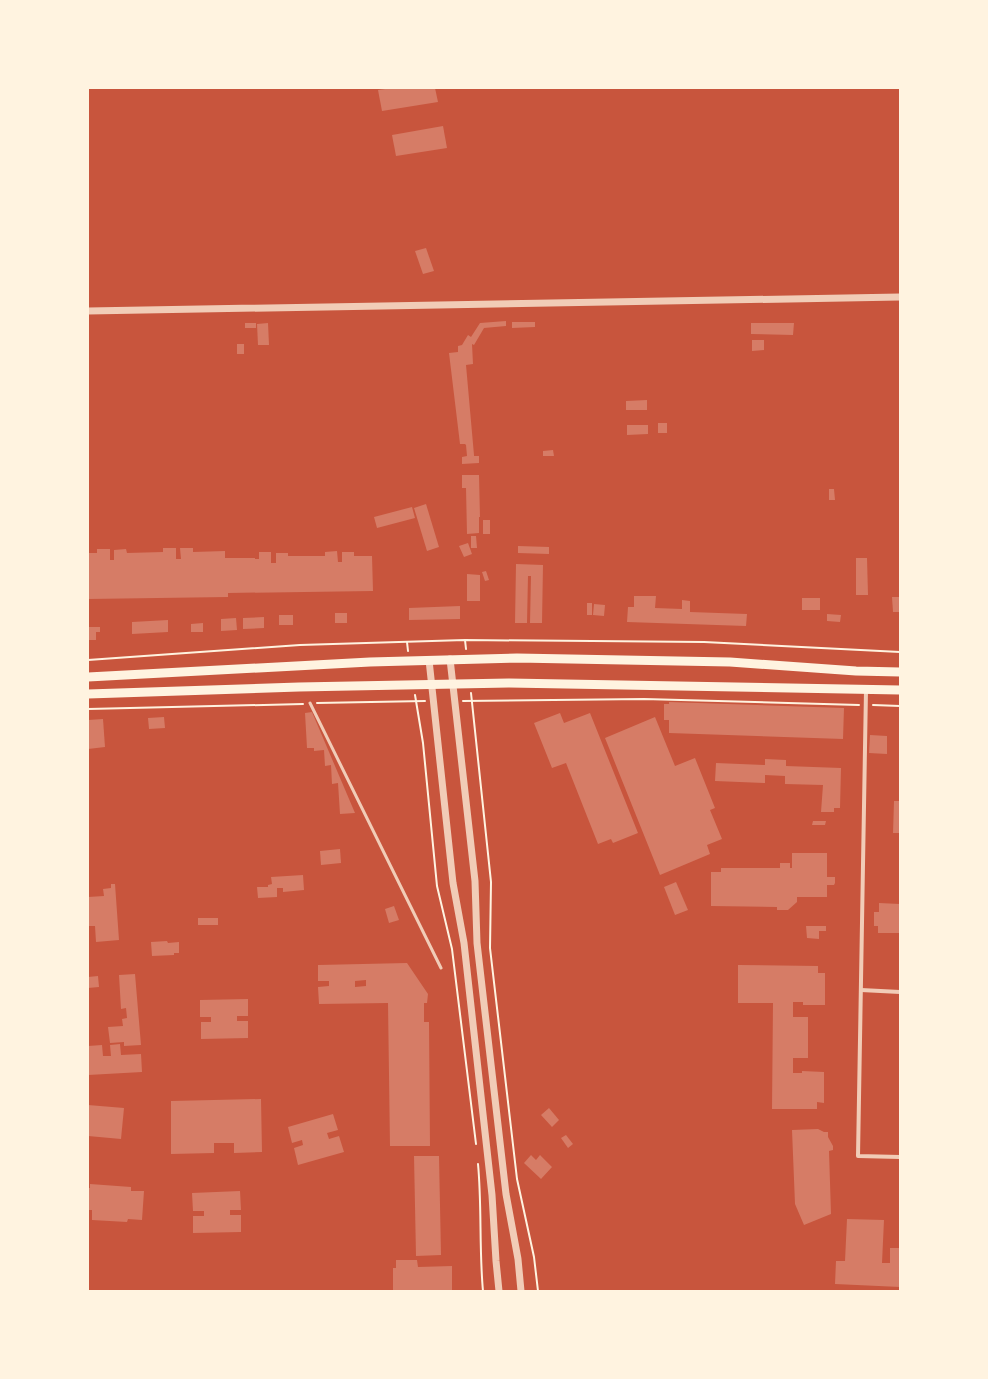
<svg xmlns="http://www.w3.org/2000/svg" width="988" height="1379" viewBox="0 0 988 1379" font-family="'PT Serif',serif">
	<rect width="100%" height="100%" fill="#c8553d"/>
	<g fill="#d67c66" fill-rule="evenodd">
		<polygon points="392,88 435,88 438,102 382,111 378,90"/>
		<polygon points="443,126 447,148 396,156 392,135"/>
		<polygon points="426,248 434,271 423,274 415,251"/>
		<polygon points="506,321 506,326 484,328 474,345 472,344 473,364 466,365 474,455 474,456 479,456 479,463 462,464 462,457 467,456 466,445 465,444 460,444 449,353 458,352 458,346 462,345 468,335 471,337 480,323"/>
		<polygon points="512,322 535,322 535,327 512,328"/>
		<rect x="245" y="323" width="11" height="5"/>
		<polygon points="268,323 269,345 258,345 257,324"/>
		<polygon points="751,323 794,323 793,335 751,334"/>
		<polygon points="752,340 764,340 764,350 752,351"/>
		<rect x="237" y="344" width="7" height="10"/>
		<polygon points="647,400 647,410 626,410 626,401"/>
		<rect x="658" y="423" width="9" height="10"/>
		<polygon points="627,425 648,425 648,434 627,435"/>
		<polygon points="553,450 554,456 543,456 543,451"/>
		<polygon points="462,475 479,475 480,517 479,517 479,533 467,534 466,488 462,488"/>
		<polygon points="829,489 834,489 835,500 829,500"/>
		<polygon points="426,504 439,547 427,551 414,508"/>
		<polygon points="412,507 415,518 377,528 374,517"/>
		<rect x="483" y="520" width="7" height="14"/>
		<polygon points="471,536 476,536 477,548 471,548"/>
		<polygon points="468,543 472,554 464,557 459,546"/>
		<polygon points="518,546 549,547 549,554 518,553"/>
		<polygon points="163,548 176,548 176,559 181,559 180,548 193,548 193,552 225,551 225,558 255,558 255,559 259,559 259,552 271,552 271,563 276,563 276,553 288,553 288,556 325,556 325,552 337,551 338,562 342,562 342,552 354,552 354,556 372,556 373,591 228,593 228,597 88,599 88,553 97,553 97,549 110,549 110,560 114,560 114,550 126,549 127,553 163,552"/>
		<polygon points="856,558 867,558 868,595 856,595"/>
		<polygon points="516,564 543,565 542,623 530,623 531,576 528,576 527,623 515,623"/>
		<polygon points="486,571 489,580 485,581 482,572"/>
		<polygon points="467,574 480,575 480,601 467,601"/>
		<polygon points="634,596 656,596 655,608 682,609 682,600 690,601 690,612 747,614 746,626 627,622 628,607 634,607"/>
		<polygon points="892,597 900,597 900,612 893,612"/>
		<rect x="802" y="598" width="18" height="12"/>
		<rect x="587" y="603" width="5" height="12"/>
		<polygon points="594,604 605,605 604,616 593,615"/>
		<polygon points="460,606 460,619 409,620 409,608"/>
		<rect x="335" y="613" width="12" height="10"/>
		<polygon points="827,614 841,615 840,622 827,621"/>
		<rect x="279" y="615" width="14" height="10"/>
		<polygon points="264,617 264,628 243,629 243,618"/>
		<polygon points="236,618 237,630 221,631 221,619"/>
		<polygon points="168,620 168,632 132,634 132,622"/>
		<polygon points="203,623 203,632 191,632 191,624"/>
		<polygon points="89,627 100,627 100,632 96,632 96,640 89,640"/>
		<polygon points="669,702 844,708 843,739 669,733 669,720 664,720 664,704 669,704"/>
		<polygon points="312,712 355,813 340,814 338,783 332,784 331,765 325,766 324,750 314,751 314,748 307,748 305,713"/>
		<polygon points="560,713 564,723 590,713 638,833 613,843 611,839 598,844 566,763 552,768 534,723"/>
		<polygon points="164,717 165,728 149,729 148,718"/>
		<polygon points="655,717 675,766 695,758 715,808 710,810 722,839 707,845 710,854 660,875 605,738"/>
		<polygon points="103,719 105,747 88,749 88,720"/>
		<polygon points="870,735 887,736 887,754 869,753"/>
		<polygon points="765,759 786,760 786,766 841,768 840,808 834,808 834,812 821,812 823,785 785,784 785,776 765,775 765,783 715,781 716,763 765,765"/>
		<polygon points="894,801 900,801 900,833 893,833"/>
		<polygon points="813,821 826,821 825,825 812,825"/>
		<polygon points="340,849 341,863 321,865 320,851"/>
		<polygon points="792,853 827,853 827,877 835,877 835,883 834,885 827,885 827,897 797,897 797,902 788,910 777,910 777,907 711,906 711,872 721,872 721,868 780,868 780,863 790,863 790,868 792,868"/>
		<polygon points="303,875 304,890 283,892 283,888 277,888 277,897 258,898 257,887 268,887 268,885 272,884 271,877"/>
		<polygon points="676,882 688,910 675,915 664,887"/>
		<polygon points="111,884 115,884 119,940 96,942 95,926 88,926 88,897 104,896 103,889 111,888"/>
		<polygon points="879,903 900,904 900,933 878,933 878,926 874,926 874,912 879,912"/>
		<polygon points="394,906 399,920 389,923 385,909"/>
		<rect x="198" y="918" width="20" height="7"/>
		<polygon points="806,926 826,926 826,931 819,931 819,939 807,938"/>
		<polygon points="167,941 168,943 179,942 179,953 174,953 174,955 152,956 151,942"/>
		<path d="M407 963 428 994 427 1003H424V1022H429L430 1146H390L388 1003 319 1004 318 987 329 986V981H318V965ZM366 980V986L355 987V981Z"/>
		<polygon points="738,965 818,966 818,973 825,973 825,1005 803,1005 803,1002 793,1002 793,1017 808,1017 808,1058 793,1058 793,1073 802,1073 802,1071 824,1072 824,1103 817,1102 817,1109 772,1109 773,1003 738,1003"/>
		<polygon points="135,974 141,1045 124,1046 124,1042 110,1043 108,1027 123,1026 122,1019 127,1018 126,1008 121,1009 119,975"/>
		<polygon points="98,976 99,987 88,988 88,977"/>
		<polygon points="248,999 248,1016 237,1016 237,1021 248,1021 248,1038 201,1039 201,1022 211,1022 211,1017 200,1017 200,1000"/>
		<polygon points="120,1044 121,1055 141,1054 142,1072 88,1075 88,1046 102,1045 103,1056 111,1056 110,1045"/>
		<polygon points="261,1099 262,1152 234,1153 234,1143 214,1143 214,1153 171,1154 171,1101"/>
		<polygon points="88,1105 124,1108 121,1139 88,1136"/>
		<polygon points="549,1108 559,1120 552,1127 541,1115"/>
		<polygon points="333,1114 338,1130 327,1133 329,1139 339,1136 344,1152 298,1165 294,1148 303,1145 302,1140 292,1143 288,1127"/>
		<polygon points="818,1129 824,1132 828,1132 828,1137 833,1146 833,1150 829,1151 831,1214 804,1225 795,1204 792,1130"/>
		<polygon points="566,1135 573,1144 568,1148 561,1138"/>
		<polygon points="531,1155 536,1160 540,1155 552,1167 541,1179 524,1163"/>
		<polygon points="414,1156 439,1156 441,1255 416,1256"/>
		<polygon points="90,1184 131,1187 131,1191 144,1191 142,1220 128,1219 127,1222 92,1220 92,1210 88,1210 88,1188 90,1188"/>
		<polygon points="240,1191 241,1210 230,1210 230,1215 241,1215 241,1232 193,1233 193,1216 204,1216 204,1211 193,1211 192,1193"/>
		<polygon points="847,1219 884,1220 882,1263 890,1263 890,1248 900,1248 900,1287 835,1284 836,1261 845,1261"/>
		<polygon points="396,1260 417,1260 418,1267 452,1266 452,1291 393,1291 393,1268 396,1268"/>
	</g>
	<g fill="none" stroke-linecap="round" stroke-linejoin="round">
		<g stroke="#fff3e0" stroke-width="2">
			<polyline points="465,640 466,649"/>
			<polyline points="407,642 408,651"/>
			<polyline points="88,660 300,645 465,640 704,642 900,652"/>
			<polyline points="471,693 491,882 490,948 517,1179 534,1257 538,1291"/>
			<polyline points="415,695 423,743 437,886 452,949 476,1144"/>
			<polyline points="463,701 644,699 859,705"/>
			<polyline points="317,703 425,701"/>
			<polyline points="873,705 900,706"/>
			<polyline points="88,709 303,704"/>
			<path d="M478 1164C482 1206 479 1249 483 1291"/>
		</g>
		<polyline stroke="#f1ccb7" stroke-width="3" points="310,703 441,968"/>
		<g stroke="#f1ccb7" stroke-width="4">
			<polyline points="866,690 858,1156 900,1157"/>
			<polyline points="861,990 900,992"/>
		</g>
		<g stroke="#f1ccb7" stroke-width="7">
			<polyline points="88,311 900,297"/>
			<polyline points="450,659 475,881 477,943 506,1194 518,1259 521,1291"/>
			<polyline points="429,660 453,883 464,943 492,1195 496,1261 499,1291"/>
		</g>
		<g stroke="#fff3e0" stroke-width="9">
			<polyline points="88,677 370,662 517,658 730,662 856,671 900,672"/>
			<polyline points="88,694 299,687 509,683 900,690"/>
		</g>
	</g>
	<rect width="988" height="1379" fill="none" stroke="#fff3e0" stroke-width="178"/>
</svg>
